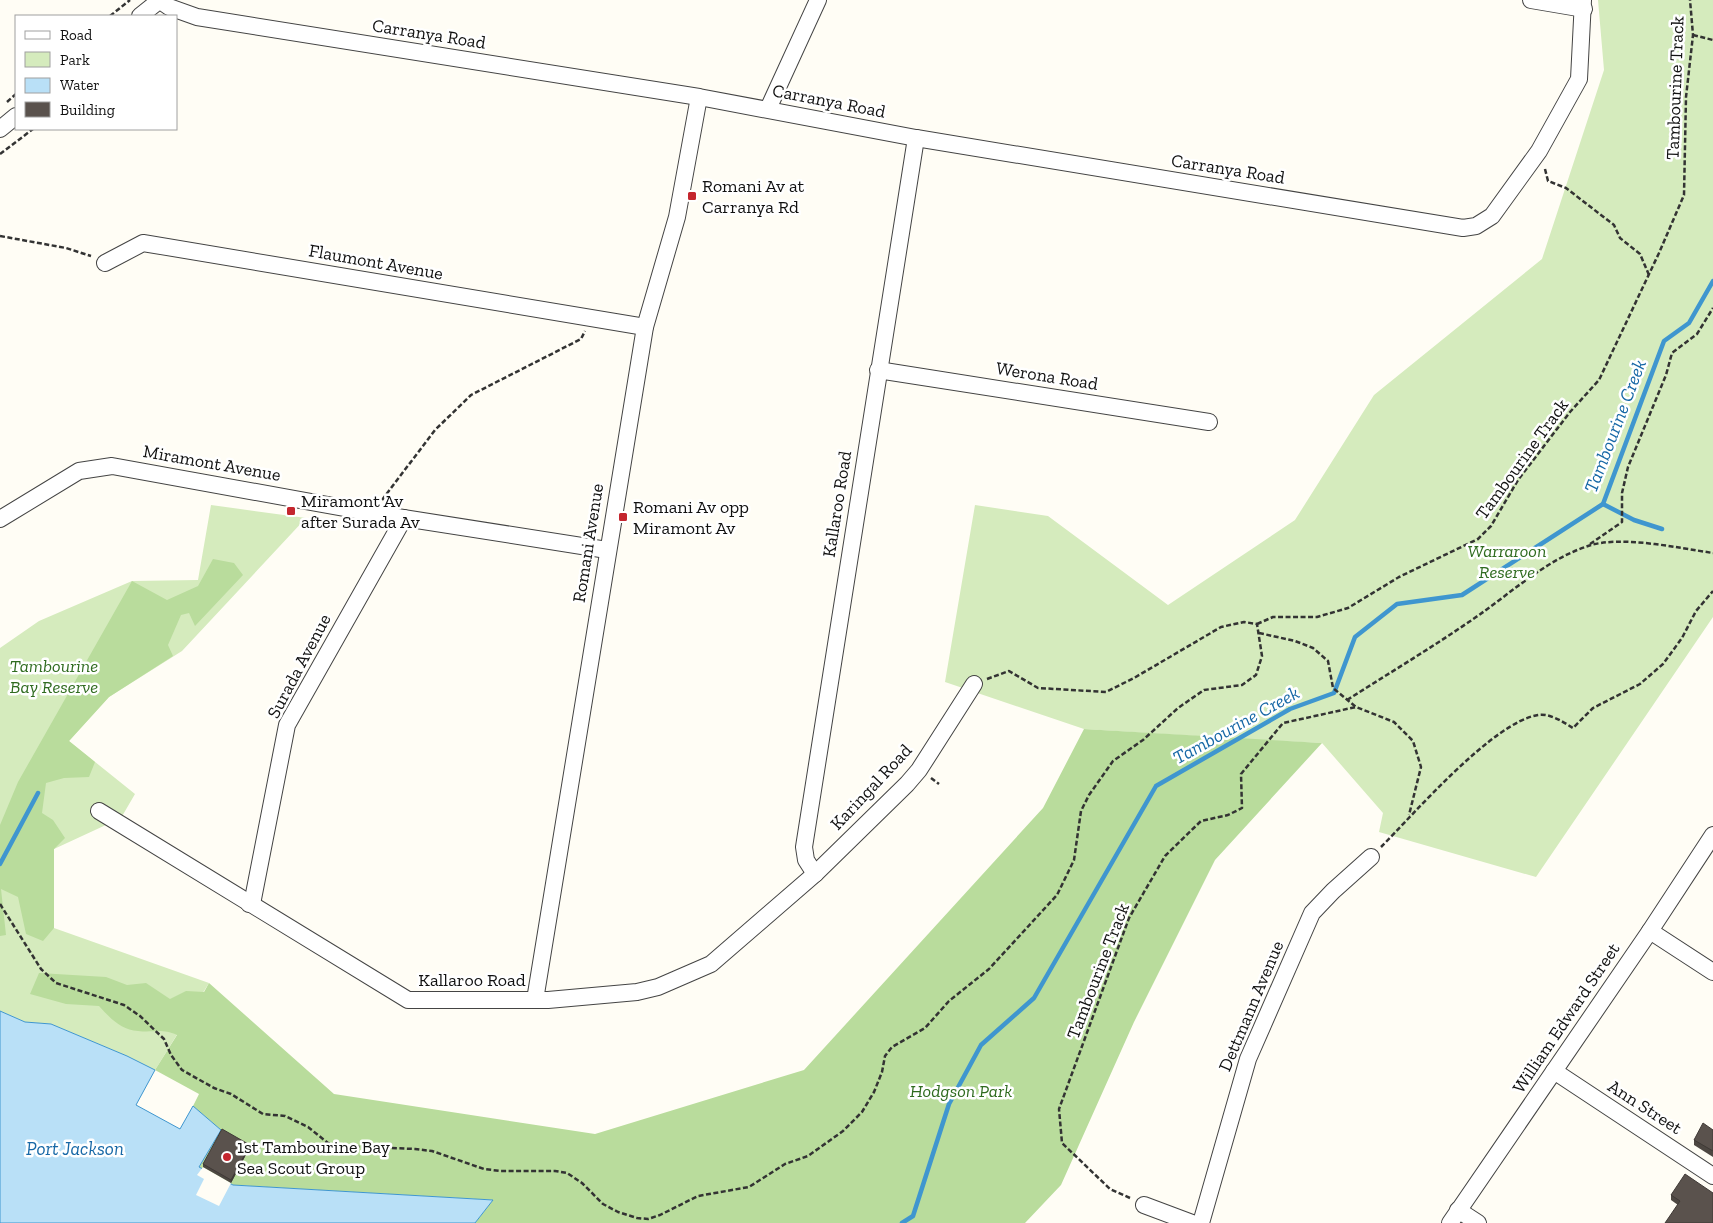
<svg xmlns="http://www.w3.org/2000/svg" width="1713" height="1223" viewBox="0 0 1713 1223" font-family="'Zilla Slab',serif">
	<rect width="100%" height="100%" fill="#fffdf5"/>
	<g fill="#d5ebbd">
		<polygon points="1598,0 1713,0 1713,617 1536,877 1379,832 1383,813 1322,743 1280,741 783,1223 1212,737 1084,729 945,682 975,505 1048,516 1168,605 1295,520 1374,395 1542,259 1604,70"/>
		<polygon points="211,505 306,518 182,651 109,697 69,741 135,794 121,818 54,849 54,928 209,983 155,1070 127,1056 51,1024 25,1022 0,1011 0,648 39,621 132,581 198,580"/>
	</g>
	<g fill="#b9dc9c">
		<polygon points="213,559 234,563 243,575 195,626 189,613 181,615 168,645 173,656 109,697 69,741 95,762 89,777 64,778 46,783 42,813 53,820 65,838 54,849 54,928 43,941 26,934 18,897 1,889 6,935 0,936 0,825 18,782 132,581 167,600 198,586"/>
		<path d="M1084 729 1322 743 1215 860 1134 1022 1061 1185 1025 1223H475L493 1200 233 1185 199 1167 221 1130 193 1106 199 1094 155 1070 177 1035C161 1028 154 1033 138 1031 121 1030 110 1018 99 1006L66 1004 30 994 39 973 106 977 127 985 146 983 170 999 186 991 204 992 209 983 334 1094 595 1134 804 1070 1043 808Z"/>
	</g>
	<polygon fill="#b9e0f7" stroke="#3f96cf" points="0,1011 25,1022 51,1024 127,1056 155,1070 136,1105 180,1129 193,1106 221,1130 199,1167 233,1185 493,1200 475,1223 0,1223"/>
	<polygon fill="#fffdf5" points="203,1167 231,1183 219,1206 196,1195 204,1179 197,1175"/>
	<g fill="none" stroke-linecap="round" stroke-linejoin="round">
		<g stroke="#3f96cf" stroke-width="4.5">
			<polyline points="1603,504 1634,520 1662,529"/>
			<polyline points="0,864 38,793"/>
			<polyline points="902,1223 913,1216 949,1104 981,1045 1034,998 1156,786 1290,709 1334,693 1355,637 1397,604 1462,595 1603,504 1664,341 1689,323 1713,281"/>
		</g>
		<defs>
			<g id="minor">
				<polyline points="159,0 169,7 197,17 699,97 916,138 1463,228 1476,226 1492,216 1539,151 1579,79 1583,0"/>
				<polyline points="1531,0 1584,9"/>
				<polyline points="140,16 160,0"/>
				<polyline points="768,109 818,0"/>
				<polyline points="0,129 16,116"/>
				<polyline points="105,263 143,243 645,327"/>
				<polyline points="878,370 1209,422"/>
				<polyline points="0,519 79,471 112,466 372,513 607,550"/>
				<polyline points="99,811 408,1000 548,1000 637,992 658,987 711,964 815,874 907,784 919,770 974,684"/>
				<polyline points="815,874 806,860 804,847 916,138"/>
				<polyline points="249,904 253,899 287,725 404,518"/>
				<polyline points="1650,931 1713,972"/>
				<polyline points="535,1000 645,327 677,217 699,97"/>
				<polyline points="1554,1071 1713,1176"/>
				<polyline points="1144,1205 1192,1223"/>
				<polyline points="1458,1210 1478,1223"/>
				<polyline points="1201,1223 1248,1059 1312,913 1333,891 1371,857"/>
				<polyline points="1450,1223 1650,931 1713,835"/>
			</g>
		</defs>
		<use href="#minor" stroke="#444" stroke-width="18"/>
		<g stroke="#333" stroke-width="2.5" stroke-dasharray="5 2.5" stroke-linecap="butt">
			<polyline points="110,16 130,0"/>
			<polyline points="1693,35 1713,40"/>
			<polyline points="7,102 16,94"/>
			<polyline points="0,154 33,129"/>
			<polyline points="1545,169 1548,181 1566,188 1614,225 1620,238 1640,254 1649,275"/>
			<polyline points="0,236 66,248 91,256"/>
			<polyline points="382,500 435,430 471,395 581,339 585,331"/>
			<polyline points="1590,544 1622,522 1622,493 1628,467 1666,375 1672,353 1697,334 1713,308"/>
			<polyline points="1257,624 1273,617 1317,617 1348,608 1399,577 1478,539 1491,526 1518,480 1570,412 1599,380 1659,253 1684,195 1686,97 1693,35 1690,0"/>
			<polyline points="1259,633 1295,641 1313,648 1328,661 1333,688 1356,707 1394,722 1413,741 1421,767 1409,815"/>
			<polyline points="987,679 1009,671 1038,688 1106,692 1134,678 1221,627 1244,622 1257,624"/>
			<path d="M1347 700C1391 672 1436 645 1479 615 1513 591 1548 559 1588 546 1620 535 1679 548 1713 553"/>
			<polyline points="931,778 939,784"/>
			<path d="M1381 847C1414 814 1493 722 1538 715 1550 713 1563 722 1573 728L1593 708 1640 684 1663 664 1682 638 1696 611 1713 591"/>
			<polyline points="0,904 41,969 56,983 124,1005 140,1016 164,1039 171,1055 182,1070 214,1088 231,1094 263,1114 285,1116 308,1127 328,1143 341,1146 415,1149 432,1151 484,1169 501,1171 555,1171 567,1173 582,1183 603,1204 618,1212 637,1218 648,1219 660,1215 698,1196 749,1187 785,1164 808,1156 843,1131 862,1112 874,1092 882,1072 885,1056 892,1047 925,1028 949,1001 989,969 1057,895 1074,860 1081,811 1089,795 1113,761 1143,740 1178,708 1204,690 1242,685 1256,675 1262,656 1257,624"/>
			<polyline points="1130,1198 1110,1189 1062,1143 1059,1109 1129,918 1165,856 1201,821 1228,815 1242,808 1241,774 1283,723 1356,707"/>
		</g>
		<use href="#minor" stroke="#fff" stroke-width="16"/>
	</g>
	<g fill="#4d4742">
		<polygon points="1713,1130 1713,1157 1694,1145 1694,1140"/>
		<polygon points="250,1147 231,1183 203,1167 203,1164"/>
		<polygon points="1713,1193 1678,1205 1671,1200 1671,1195"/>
	</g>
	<polygon fill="#3f3936" points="250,1145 250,1147 231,1183 231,1180"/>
	<g fill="#5a524d" stroke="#3f3936">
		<polygon points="1703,1123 1713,1130 1713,1151 1694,1140"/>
		<polygon points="222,1129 250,1145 231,1180 203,1164"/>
		<polygon points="1685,1174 1713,1193 1713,1223 1665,1223 1680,1201 1671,1195"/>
	</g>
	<g fill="#c4262e" stroke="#fff" stroke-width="2">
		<rect x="687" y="191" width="10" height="10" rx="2.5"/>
		<rect x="286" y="506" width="10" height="10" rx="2.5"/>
		<rect x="618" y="512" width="10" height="10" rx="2.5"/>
		<circle cx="227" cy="1157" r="5"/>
	</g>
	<g text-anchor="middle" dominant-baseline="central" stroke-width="5" stroke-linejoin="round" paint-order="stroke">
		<g font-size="18" fill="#111" stroke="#fff">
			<text transform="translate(429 34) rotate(9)">Carranya Road</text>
			<text transform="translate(1675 88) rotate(-88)">Tambourine Track</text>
			<text transform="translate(829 101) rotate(11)">Carranya Road</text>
			<text transform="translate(1228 169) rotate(9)">Carranya Road</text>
			<text transform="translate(376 262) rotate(10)">Flaumont Avenue</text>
			<text transform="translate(1047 376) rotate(9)">Werona Road</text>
			<text transform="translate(1522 459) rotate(-54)">Tambourine Track</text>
			<text transform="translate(212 463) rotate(10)">Miramont Avenue</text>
			<text transform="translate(837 504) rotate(-81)">Kallaroo Road</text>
			<text transform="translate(588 543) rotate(-81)">Romani Avenue</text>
			<text transform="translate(299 666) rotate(-62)">Surada Avenue</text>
			<text transform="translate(871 787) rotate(-47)">Karingal Road</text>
			<text transform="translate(1098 971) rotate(-69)">Tambourine Track</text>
			<text x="472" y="980">Kallaroo Road</text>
			<text transform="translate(1251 1006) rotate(-67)">Dettmann Avenue</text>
			<text transform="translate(1566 1018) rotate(-56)">William Edward Street</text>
			<text transform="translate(1645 1107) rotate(33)">Ann Street</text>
		</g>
		<g font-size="18" fill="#111" stroke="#fff" text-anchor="start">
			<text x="702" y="186">Romani Av at<tspan x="702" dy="21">Carranya Rd</tspan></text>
			<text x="301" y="501">Miramont Av<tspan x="301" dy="21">after Surada Av</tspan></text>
			<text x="633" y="507">Romani Av opp<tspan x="633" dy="21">Miramont Av</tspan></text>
			<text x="237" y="1147">1st Tambourine Bay<tspan x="237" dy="21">Sea Scout Group</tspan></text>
		</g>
		<g font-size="18" font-style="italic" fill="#2f6b1f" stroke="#fff">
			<text x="1507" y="551">Warraroon<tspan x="1507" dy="21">Reserve</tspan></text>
			<text x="54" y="666">Tambourine<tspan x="54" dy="21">Bay Reserve</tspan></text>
			<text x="961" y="1091">Hodgson Park</text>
		</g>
		<g font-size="19" font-style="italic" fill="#1768a6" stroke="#fff">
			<text transform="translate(1615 426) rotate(-69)">Tambourine Creek</text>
			<text transform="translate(1236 725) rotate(-29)">Tambourine Creek</text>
			<text x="75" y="1148">Port Jackson</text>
		</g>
	</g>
	<rect x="15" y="15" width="162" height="115" fill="#ffffff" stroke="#a0a0a0"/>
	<rect x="25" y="31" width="25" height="8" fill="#ffffff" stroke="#a0a0a0"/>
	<text x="60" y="40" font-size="15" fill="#111111">Road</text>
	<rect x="25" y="52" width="25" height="15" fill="#d5ebbd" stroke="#a0a0a0"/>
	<text x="60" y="65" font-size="15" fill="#111111">Park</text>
	<rect x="25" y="78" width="25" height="15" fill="#b9e0f7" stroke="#a0a0a0"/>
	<text x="60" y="90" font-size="15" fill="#111111">Water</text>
	<rect x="25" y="102" width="25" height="15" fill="#5a524d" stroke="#a0a0a0"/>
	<text x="60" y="115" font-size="15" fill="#111111">Building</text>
</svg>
